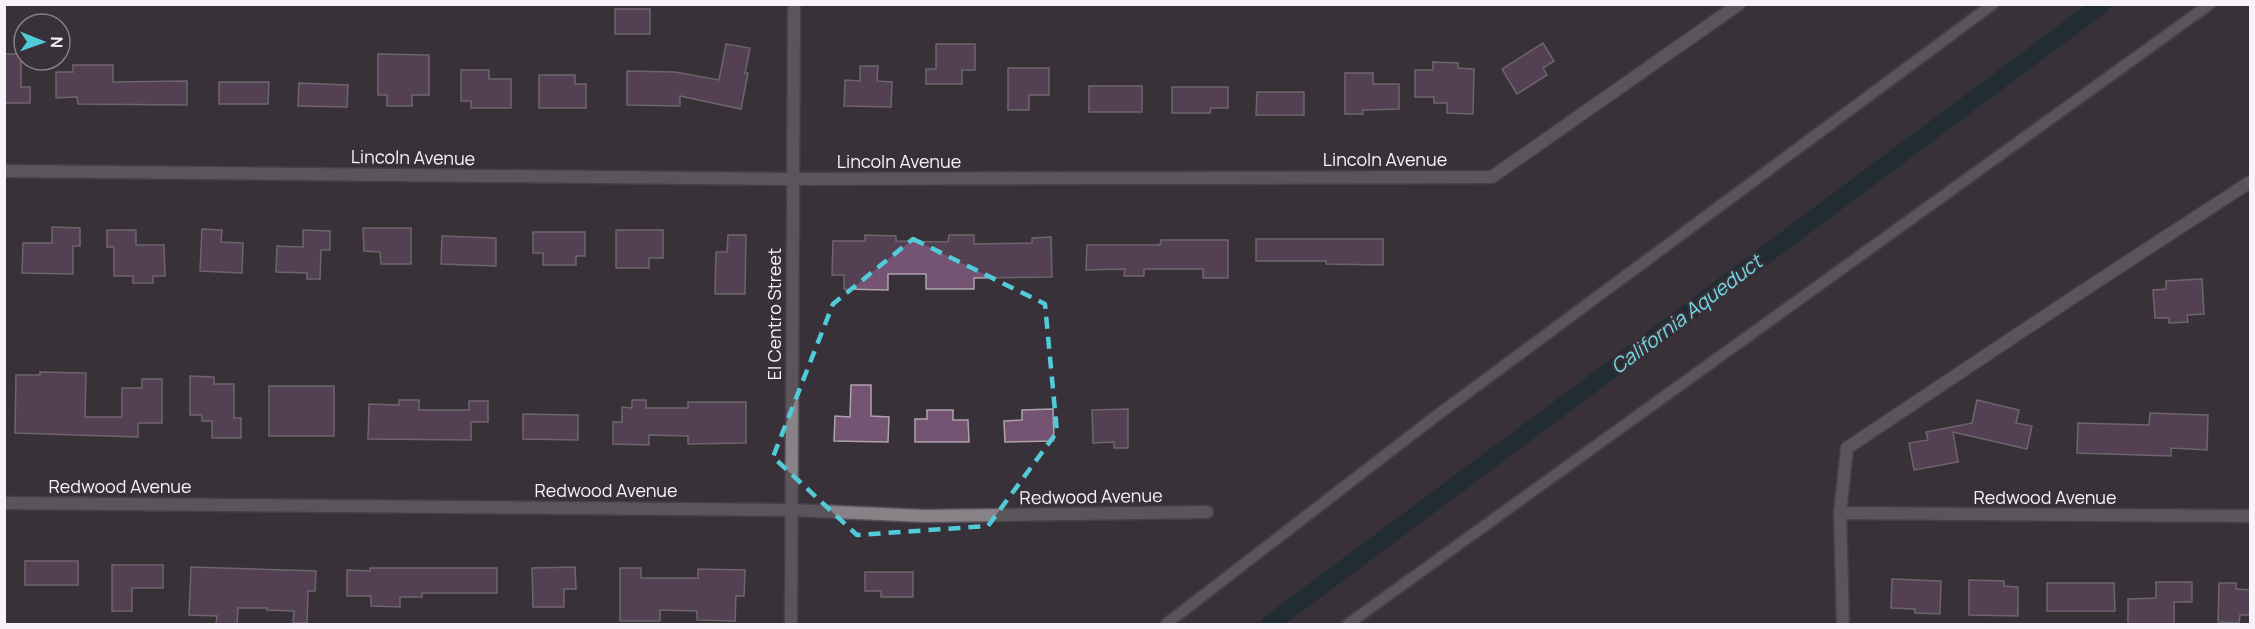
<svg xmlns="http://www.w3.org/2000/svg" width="2255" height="629" viewBox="0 0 2255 629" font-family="Manrope,sans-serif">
	<rect width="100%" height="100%" fill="#393139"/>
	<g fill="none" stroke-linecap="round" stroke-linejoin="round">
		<polyline stroke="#06292d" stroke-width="18" points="1270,624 2102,4"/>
	</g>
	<g fill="#745373" stroke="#ada3ac" stroke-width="1.5">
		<rect x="615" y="9" width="35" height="25"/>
		<polygon points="1543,43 1554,61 1543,68 1547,75 1517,94 1502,69"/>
		<polygon points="726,44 750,48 745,73 748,73 741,109 680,96 680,106 627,105 627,71 675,72 719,80"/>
		<polygon points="936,44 975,44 975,70 962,70 962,84 926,84 926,69 936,69"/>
		<polygon points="4,54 21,54 21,87 30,87 30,103 4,103"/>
		<polygon points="378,54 429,55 429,95 412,95 412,106 387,106 387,95 378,95"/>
		<polygon points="1433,62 1458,63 1458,68 1474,69 1473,114 1447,113 1447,103 1434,103 1434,97 1415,97 1415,70 1433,70"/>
		<polygon points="73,65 113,65 113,82 187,81 187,105 78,104 77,97 56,98 56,72 73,72"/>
		<polygon points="860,66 878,66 877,81 892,82 891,107 844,106 845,80 860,81"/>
		<polygon points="1008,68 1049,68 1049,95 1029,95 1029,110 1008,110"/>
		<polygon points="461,70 489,70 489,79 511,79 511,108 471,108 471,101 461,101"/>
		<polygon points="1345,73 1373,73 1373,84 1399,84 1399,109 1363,110 1363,114 1345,114"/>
		<polygon points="539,75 575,75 575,84 586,84 586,108 539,108"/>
		<polygon points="219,82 269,82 268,104 219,104"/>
		<polygon points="299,83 348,85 347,107 298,106"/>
		<rect x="1089" y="86" width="53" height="26"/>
		<polygon points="1172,87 1228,87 1228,108 1211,108 1210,113 1172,113"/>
		<polygon points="1257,92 1304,92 1304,115 1256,115"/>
		<polygon points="52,227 80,228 80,246 73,246 73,274 22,273 23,243 52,243"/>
		<polygon points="363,228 411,228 411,264 381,264 380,252 364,251"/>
		<polygon points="202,229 222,230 221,242 243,243 242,273 200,271"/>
		<polygon points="107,230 136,230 136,245 164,245 165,276 153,276 153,283 133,283 133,276 114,276 114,247 107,247"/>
		<polygon points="303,230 330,231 330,250 321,250 320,279 307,279 307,273 276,272 277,246 303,247"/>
		<polygon points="616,230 663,230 663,258 649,258 649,268 616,268"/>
		<polygon points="533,232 585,232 585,256 576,256 576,265 543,265 543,253 533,253"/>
		<polygon points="728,235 746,235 745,294 715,294 716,252 727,252"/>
		<polygon points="865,235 896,236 896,241 948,242 949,235 974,235 974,244 1032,243 1032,238 1051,237 1052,277 974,278 974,289 926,289 926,274 888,274 888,290 844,289 844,275 832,275 833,241 865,241"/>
		<polygon points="442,236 496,238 496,266 441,264"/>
		<polygon points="1256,239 1383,239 1383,265 1326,264 1326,261 1256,261"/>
		<polygon points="1161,240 1228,240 1228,278 1203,278 1203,269 1144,269 1144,276 1124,276 1125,269 1086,270 1087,245 1160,245"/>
		<polygon points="2202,279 2204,314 2187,315 2188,322 2169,323 2169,318 2155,318 2153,290 2166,289 2166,281"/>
		<polygon points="40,372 86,373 85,417 122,417 122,388 142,388 142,379 162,379 162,423 138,423 138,437 15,433 16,375 40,375"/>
		<polygon points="190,376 214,377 214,384 234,384 234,418 241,418 241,438 212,438 212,421 202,421 202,415 190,415"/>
		<polygon points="851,385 871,385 871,416 889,417 888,442 834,441 835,416 850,417"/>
		<rect x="269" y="386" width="65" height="50"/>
		<polygon points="399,400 419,400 419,410 469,410 469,401 488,401 488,422 471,422 471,440 368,439 369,404 399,405"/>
		<polygon points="632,400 646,400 646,408 688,408 688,402 746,402 746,443 688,444 688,436 649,435 649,445 613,444 613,422 622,422 622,407 632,408"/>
		<polygon points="1977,400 2019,410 2016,423 2032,426 2027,449 1953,432 1958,462 1914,470 1909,443 1928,440 1926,432 1972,423"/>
		<polygon points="1053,409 1054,441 1005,442 1004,421 1022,420 1022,410"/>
		<polygon points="1128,409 1128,448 1114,448 1114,442 1093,443 1092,410"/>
		<polygon points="927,410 953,410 953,420 968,420 969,442 915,442 915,419 927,419"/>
		<polygon points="2150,413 2208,415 2207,450 2171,448 2171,456 2077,453 2078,423 2149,425"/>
		<polygon points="523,414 578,415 578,440 523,439"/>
		<rect x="25" y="561" width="53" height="24"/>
		<polygon points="112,565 163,565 163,588 132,588 132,611 112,611"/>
		<polygon points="191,567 316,571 315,591 308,591 307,623 293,623 294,611 267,610 267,608 238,608 237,624 216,624 217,616 189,615"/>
		<polygon points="575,567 576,589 564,589 564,607 533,607 532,568"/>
		<polygon points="370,568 497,568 497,593 422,593 422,597 400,597 400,607 371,606 371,596 347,596 347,570 370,571"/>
		<polygon points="620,568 641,568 641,578 698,578 698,569 745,570 744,596 736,596 735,621 697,620 697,611 660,610 660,621 620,621"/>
		<polygon points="865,572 913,572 913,597 881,597 881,591 865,591"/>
		<polygon points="1892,579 1941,581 1940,614 1915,613 1915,609 1891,608"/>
		<polygon points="1969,580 2004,581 2004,586 2018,587 2018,616 1969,615"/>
		<polygon points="2156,582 2192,582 2192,602 2174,602 2174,624 2128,624 2128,599 2156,598"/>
		<polygon points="2047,583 2114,583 2115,611 2047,611"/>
		<polygon points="2219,583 2236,583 2236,589 2250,590 2250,615 2240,615 2239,623 2218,622"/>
	</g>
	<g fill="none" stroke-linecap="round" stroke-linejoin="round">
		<defs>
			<g id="lane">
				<polyline points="1166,624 1436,416 1993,4"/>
				<polyline points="1348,624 2210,4"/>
			</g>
			<g id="street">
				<polyline points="4,171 793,179 1492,177 1739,4"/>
				<polyline points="4,503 792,510 925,516 1207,512"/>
				<polyline points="1840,513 2250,516"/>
				<polyline points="791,624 794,4"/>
				<polyline points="1843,624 1840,513 1847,448 2081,292 2250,182"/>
			</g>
		</defs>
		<use href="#lane" stroke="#585058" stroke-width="14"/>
		<use href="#street" stroke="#585058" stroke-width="15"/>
		<use href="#lane" stroke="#868286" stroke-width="10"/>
		<use href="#street" stroke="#868286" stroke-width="12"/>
	</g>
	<path d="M0 0H2255V629H0ZM913 239 1045 304 1057 432 988 526 857 535 773 457 833 304Z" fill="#393139" fill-opacity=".55" fill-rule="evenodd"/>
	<path fill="none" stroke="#52cbd8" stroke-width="4.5" stroke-dasharray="12 8" stroke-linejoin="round" d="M913 239 1045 304 1057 432 988 526 857 535 773 457 833 304Z"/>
	<g text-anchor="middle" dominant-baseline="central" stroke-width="4.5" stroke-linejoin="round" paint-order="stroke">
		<g font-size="18" fill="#f8f3f8" stroke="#393139">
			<text transform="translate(413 157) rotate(1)">Lincoln Avenue</text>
			<text x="1385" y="159">Lincoln Avenue</text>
			<text x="899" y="161">Lincoln Avenue</text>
			<text transform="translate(774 314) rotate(-90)">El Centro Street</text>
			<text x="120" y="486">Redwood Avenue</text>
			<text x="606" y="490">Redwood Avenue</text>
			<text transform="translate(1091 496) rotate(-1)">Redwood Avenue</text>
			<text x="2045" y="497">Redwood Avenue</text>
		</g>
		<g font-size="20" font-style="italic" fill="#74d8e3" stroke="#393139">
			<text transform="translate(1686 314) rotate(-37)">California Aqueduct</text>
		</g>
	</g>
	<rect width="2255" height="629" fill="none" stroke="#f8f3f8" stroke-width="12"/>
	<g transform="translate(42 42) rotate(91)"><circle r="28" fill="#393139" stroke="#857f85" stroke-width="1.5"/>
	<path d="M0-4.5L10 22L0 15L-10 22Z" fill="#52cbd8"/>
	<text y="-9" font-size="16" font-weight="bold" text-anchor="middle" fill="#f8f3f8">N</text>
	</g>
</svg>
